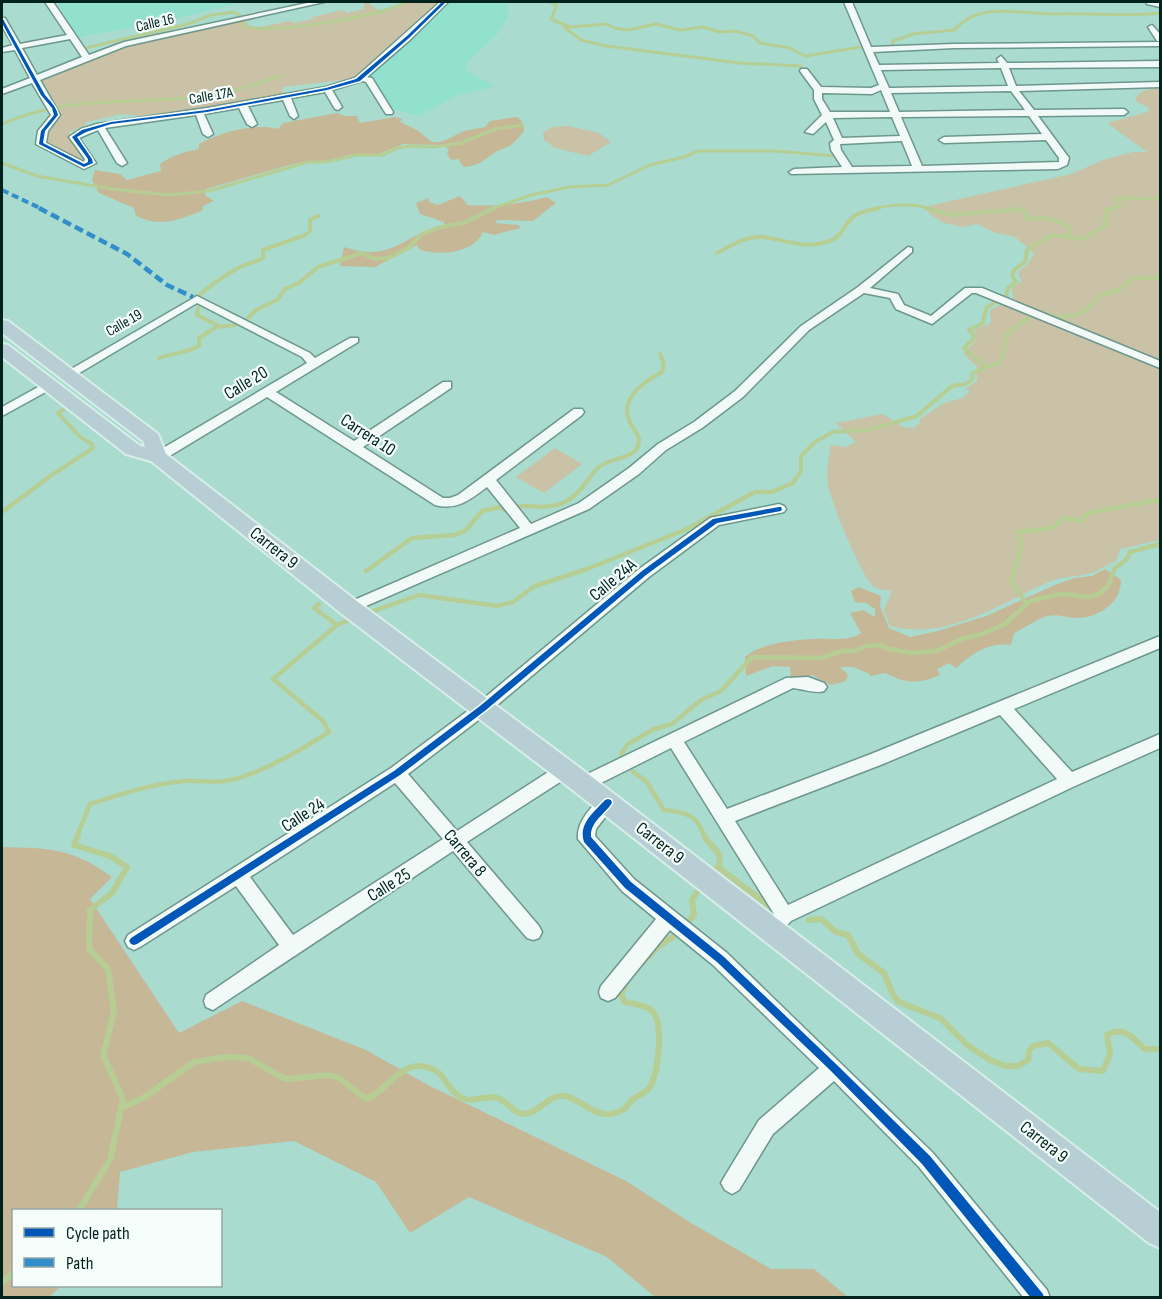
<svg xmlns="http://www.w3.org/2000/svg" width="1162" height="1299" viewBox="0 0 1162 1299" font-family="'Sofia Sans Condensed',sans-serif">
	<rect width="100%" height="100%" fill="#a9dbce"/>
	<g fill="#92e1ce">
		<polygon points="56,2 242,2 162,22 79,37"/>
		<polygon points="444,2 505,2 509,13 497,35 465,64 467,71 495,86 456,96 419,116 397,110 389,112 364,76"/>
	</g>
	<g fill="#cac2a6">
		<polygon points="364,2 368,2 380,12 399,7 406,2 439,2 360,77 342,82 342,80 284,87 282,90 285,93 281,94 194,110 139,116 122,114 87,122 84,126 69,132 72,144 90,161 84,165 45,144 46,132 59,113 39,80 126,46 244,19 252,29 290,21 293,23 313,19 312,17 343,10 347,13 364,9"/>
		<path d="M1160 88V540L1120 549 1116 561C1107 564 1100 570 1092 573 1077 577 1061 576 1046 583 998 605 946 641 890 626L884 610 892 591C886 590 879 590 874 587 861 576 832 504 828 486 826 471 828 460 831 445L846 447 856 442 836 423 883 414 903 427 914 428 920 423 919 420 942 404 962 398 970 392 966 388 977 381V367L964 354 977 338 974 330 991 323 990 310 1013 299 1012 289 1022 280 1019 277V271L1028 264 1034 253 1015 237 996 233 977 224 963 227 944 223 931 215 924 207 1071 174 1103 160 1133 152H1147L1107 123 1148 112 1149 108 1135 101C1138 89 1150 89 1160 88Z"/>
		<polygon points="568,126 599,133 611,142 588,156 555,148 544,140 543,133 551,127"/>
		<polygon points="555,448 582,464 544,493 516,477"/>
	</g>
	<g fill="#c6b897">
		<path d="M337 113 345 116H357L360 123 395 117 402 119 400 122 417 130 432 142H441L464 131 485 127 490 121 517 117 522 121 521 125 524 127V131C520 136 515 142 511 145 507 148 501 149 497 151 485 159 480 166 464 167L458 159 451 160 447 154 449 149 442 145 403 144 377 155 352 154 330 160 293 164 206 189 205 195 214 201 203 206 202 211C176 220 162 228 136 216L134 208 99 193 92 180 95 170 120 174 127 180 161 171 160 164C172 155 185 152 199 149V144C221 132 254 123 278 129L283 123Z"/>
		<path d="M460 196 468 205C495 207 521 204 547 197L556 203 533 221 497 220 495 223 518 225 521 228 494 235 483 232C475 253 437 257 419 249L417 245 375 267 340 266 344 247C392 263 401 236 444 225V222L420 214 416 203 429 198V202L438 205Z"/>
		<path d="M1105 569 1121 580C1121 602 1101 616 1080 618 1069 619 1059 613 1048 616 1035 619 1026 628 1014 633L1011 645C989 642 972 653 956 668L949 663 937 669 940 675C921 684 904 684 886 673L870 676 868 673 853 667H840L848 675 846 681 831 685 812 675 798 681 791 678 790 667 773 666 746 676 745 657C762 643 792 640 814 639 828 638 849 642 861 633L850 613 863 610 875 617V609L866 603 855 602 851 591 859 587 881 596 880 606 889 628 910 637 938 631 986 616 1055 585 1074 578 1092 576Z"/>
		<path d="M2 847C48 848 73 848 112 877L90 899 179 1033 242 1001 366 1050 428 1085 626 1181 691 1223 771 1269H814L848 1297H655L607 1257 469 1197 410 1233 376 1182 294 1141 193 1152 120 1172 117 1210H14V1286H61L49 1297H2Z"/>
	</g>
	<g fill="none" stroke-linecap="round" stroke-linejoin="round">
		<g stroke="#b6ce94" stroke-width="3">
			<polyline points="550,2 557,5 551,19 570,27 607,24 614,28 628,30 656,24 680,30 703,27 720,32 735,31 753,36 760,43 790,48 805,56 868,46"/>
			<path d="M245 19 243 26C274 35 369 17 401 5L403 2"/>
			<polyline points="564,27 581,40 606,46 740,63 801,66"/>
			<path d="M888 47 892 46 893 41 913 34 954 30C981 0 1022 15 1058 14 1092 13 1126 17 1160 13"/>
			<polyline points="86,48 188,24 211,15 234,12 241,16"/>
			<path d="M2 124C61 97 128 103 191 98 221 96 252 85 280 76"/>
			<polyline points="2,163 37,176 112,189 169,195 209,191 308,162 326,162 357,155 383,155 398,148 410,146 433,147 461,143 495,129 523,125"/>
			<polyline points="491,209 531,195 570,187 608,185 650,165 684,157 698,151 775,151 835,156"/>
			<path d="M873 209C894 204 911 203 931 209"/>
			<polyline points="1020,209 1023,209"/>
			<polyline points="1108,209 1121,206 1115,199 1119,198 1160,199"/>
		</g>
		<g stroke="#b6ce94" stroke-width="4">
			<path d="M926 208 950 215 1023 209 1028 219C1044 217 1057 218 1070 228L1068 238"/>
			<path d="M717 253C731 246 745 236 761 237 779 238 798 247 817 244 843 240 838 232 853 217 860 211 871 210 879 208"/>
			<path d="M200 295C206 288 232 271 240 267 248 263 254 263 263 258V250L305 235 310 231V220L318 216"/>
			<polyline points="198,308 197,315 217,325"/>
			<polyline points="1046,315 1063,317 1077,315 1089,308 1099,296 1117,291 1134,278 1160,278"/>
			<polyline points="248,318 256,310 277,300 285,289 299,283 318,267 362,253 375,259 388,258 408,248 422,234 441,227 464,223 494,208"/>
			<path d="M159 358C173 353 186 353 199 346V338L216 327 236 325"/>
			<polyline points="986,367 1000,363 1008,333 1035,313"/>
			<polyline points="43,481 93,448 92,444 80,437 58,413 63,410"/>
			<path d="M587 481C592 475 596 467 604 464 618 456 640 459 639 438 636 432 632 427 629 420 620 398 645 381 662 372L664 364 660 354"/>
			<polyline points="794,481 801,471 801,456 815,442 833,432 868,430 917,416 952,386 966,384 972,379 973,373 986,367 964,348 975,337 969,330 983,323 986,308 1006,296 1008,288 1016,282 1012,275 1014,270 1025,262 1027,250 1052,235 1083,239 1107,225 1104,220 1108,217 1105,210 1114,208"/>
		</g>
		<g stroke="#b6ce94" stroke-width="4.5">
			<polyline points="2,512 45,480"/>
			<path d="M366 571 412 538 455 535 466 530 482 511 501 507 504 510C512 509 520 505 527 506 556 509 570 505 588 480"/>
			<polyline points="1026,603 1011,580 1022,543 1017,532 1052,528 1064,518 1082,521 1088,513 1160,500"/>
			<polyline points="319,604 314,608 337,625"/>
			<polyline points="365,614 419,595 497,606 513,602 535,586 587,569 687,529 755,492 772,492 793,483 795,480"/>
			<polyline points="624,760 621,754 628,744 654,729 672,724 701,700 721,691 752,657 821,658 842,651 855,651 866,646 880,645 888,649 913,653 937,651 961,639 982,634 1005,624 1030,601 1061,594 1088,597 1099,594 1108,586 1115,568 1126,560 1130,552 1160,544"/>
			<path d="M632 771 646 781 664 810C685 812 698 815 704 836"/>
			<path d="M77 836 90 804C121 794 152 784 184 781 198 780 212 783 225 781 258 776 301 750 329 732L323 721 273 679 337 625 354 618"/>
		</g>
		<g stroke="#b6ce94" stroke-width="6">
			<polyline points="78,835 74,845 110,856 127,867 112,893 90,910 89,949 108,969 114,1012 103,1055 123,1099 110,1160 79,1210"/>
			<path d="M704 835C707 845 717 847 720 857L719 865 711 875"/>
			<polyline points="718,867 772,908"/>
			<path d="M809 920 821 919 836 932 848 935 858 954 884 973 893 995 899 1002 940 1018 967 1045 990 1060 1005 1066H1018L1028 1060 1029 1051 1033 1046 1048 1043 1079 1069 1103 1071 1110 1054 1107 1035C1125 1025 1132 1038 1145 1049H1160"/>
			<polyline points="685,925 694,915 692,900 701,886"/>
			<polyline points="642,963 659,946 677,934"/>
			<path d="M121 1108 145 1097 194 1062 227 1057 248 1058 285 1079 329 1075 339 1078 366 1099C386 1092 397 1066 419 1066 448 1067 444 1092 465 1099 475 1102 486 1095 497 1098 507 1100 513 1114 524 1114 539 1114 548 1094 565 1096 583 1099 598 1125 624 1109 628 1107 629 1102 633 1099 640 1094 646 1094 651 1085 658 1071 665 1022 651 1010 644 1005 634 1004 625 1002L621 995 626 983"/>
			<polyline points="2,1282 14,1273"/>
		</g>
		<defs>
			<g id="minor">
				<path d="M45 2H53L89 55 124 42 312 2H324L126 46 40 80 60 115 48 131 46 143 84 162 85 159 69 137 81 129 97 124 207 108 326 87 355 78 440 2H448L411 39 367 77 372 78 393 112 392 114H386L366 82 362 81 332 90 342 107 338 110 335 109 325 92 291 98 298 116 294 119 290 116 283 100 248 106 257 124 252 127 247 124 239 108 204 114 213 134 208 137 203 134 196 115 105 128 127 163 122 166 117 163 98 130 79 138 96 163 84 169 36 144 38 131 51 115 32 83 2 94V89L30 78 15 50 2 52V48L13 45 2 26V18H5L20 44 67 35ZM70 39 82 57 37 75 22 48Z"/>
				<path d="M844 2H852L871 47 954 44 1160 42V46L954 48 873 52 879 65 999 63 997 59 1001 56 1007 63H1014L1160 61V67L1009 68 1016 86 1160 82V87L1019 91 1034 110 1124 109 1128 112 1124 115 1038 116 1069 158 1067 165 1058 169 791 174 789 172 794 169 842 167 831 150 830 143 834 140 826 122 813 134 805 132 822 115 814 99V90L800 71 801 69H807L821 87 871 88 879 85ZM1001 68 1008 86 889 88 881 70ZM881 90 890 112H830L822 99V93L872 94ZM1011 91 1025 110 899 112 891 93ZM1029 116 1042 134 944 137 939 140 944 143 1046 140 1059 158V162L922 166 901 117ZM892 117 900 136 842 138 833 118ZM902 141 912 166 852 167 841 150 840 144Z"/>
				<polygon points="1146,2 1160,3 1160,7 1147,4"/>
				<polygon points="1152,25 1160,34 1160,41 1157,41 1148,27"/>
				<path d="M908 247 912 248V252L870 288 898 294 904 305 931 316 965 288H982L1160 361V368L976 293H972L932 324 896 309 890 298 864 293 809 330 743 397 702 428 666 450 639 474 589 509 350 613 343 608 345 604 520 528 487 487C471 499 457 511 435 505L267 397 163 460H153L152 457 153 454 307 363 302 357 197 303 71 378H63L61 375 197 296 310 353 315 358 350 338H358V342L276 392 354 441 443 382H451V388L363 447 443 498H450L458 495 574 409H582L584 412 582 415 496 480 531 524 579 503 629 468 658 444 694 422 735 391 801 326 858 287Z"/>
				<polygon points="49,381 55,385 53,388 2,416 2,407"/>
				<path d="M779 504 784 506 786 509 784 512 719 525 649 577 489 712 408 774 457 831 559 765 565 763 571 765 573 770 571 775 467 842 539 926 542 932 539 938 533 940 527 938 453 851 213 1010 206 1007 204 1001 206 995 279 945 236 886 140 947 134 950 128 947 125 941 128 935 391 768 477 704 639 569 710 518ZM395 783 443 839 293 935 250 877Z"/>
				<path d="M1160 636V648L1014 709 1072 772 1160 734V748L1075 786 791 921 777 935 771 937 765 935 762 929 774 914 671 748 589 789 583 791 577 789 575 784 577 779 786 678 808 677 824 683 827 687 824 691C816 694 803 689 793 688L684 742 727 809 871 754ZM1000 715 1057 779 788 905 735 821 883 764Z"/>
				<path d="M608 796 614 798 616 803 596 829 595 836 634 879 727 953 933 1153 1047 1290 1050 1298H1024L919 1167 834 1081 773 1134 739 1190 732 1194 725 1190 721 1183 725 1176 759 1120 819 1068 713 965 670 930 615 998 608 1001 601 998 599 992 601 986 656 919 622 891 578 839C576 823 593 801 608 796Z"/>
			</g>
			<polygon id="highway" points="2,320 8,321 158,434 166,454 358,602 592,777 1160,1212 1160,1248 1149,1243 574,791 342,614 151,461 126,454 2,357 2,344 8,345 140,446 145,447 143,441 2,333"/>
		</defs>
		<use href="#minor" stroke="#6d968d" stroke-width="3"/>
		<use href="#highway" stroke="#d8efe9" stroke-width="4"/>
		<use href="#minor" fill="#f2faf8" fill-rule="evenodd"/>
		<use href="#highway" fill="#b7ced4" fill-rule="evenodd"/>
		<polyline stroke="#328eca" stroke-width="4" stroke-dasharray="7 4" stroke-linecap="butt" points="2,190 42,209"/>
		<polyline stroke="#328eca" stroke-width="4.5" stroke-dasharray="9 4.5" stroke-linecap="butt" points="39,208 127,254 167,285 193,297"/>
		<defs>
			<g id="cycleway">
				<path d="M442 2H446L409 38 360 81 327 90 207 112 111 124 86 132 77 137 92 159 93 163 84 167 39 144 41 131 54 115 52 108 41 95 2 23V19H3L45 95C50 101 56 106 58 115L45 131 43 143 84 164 88 162V159L72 137 82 130 111 122 207 110 326 88 356 79 407 36Z"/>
				<polygon points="779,507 781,507 782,509 781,511 717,523 646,575 486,710 400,775 137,944 134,945 131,944 129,941 131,938 394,771 480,706 642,571 713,519"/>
				<path d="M608 799 611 800 612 803C604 815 590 822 591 837L631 882 723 956 837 1065 930 1156 1043 1294 1044 1298H1031L922 1164 831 1071 717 962 625 888 584 842C578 824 594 812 605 800Z"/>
			</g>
		</defs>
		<use href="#cycleway" stroke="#f6fefc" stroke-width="3"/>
		<use href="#cycleway" fill="#0057b8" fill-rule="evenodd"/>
	</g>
	<g text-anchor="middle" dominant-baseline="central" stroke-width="4.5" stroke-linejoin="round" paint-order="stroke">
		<g font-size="15" fill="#00241d" stroke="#f6fefc">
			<text transform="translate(155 23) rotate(-13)">Calle 16</text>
			<text transform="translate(211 96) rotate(-10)">Calle 17A</text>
			<text transform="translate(124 323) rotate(-30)">Calle 19</text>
		</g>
		<g font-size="18" fill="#00241d" stroke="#f6fefc">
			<text transform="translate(246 383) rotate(-31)">Calle 20</text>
			<text transform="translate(368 435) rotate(33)">Carrera 10</text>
			<text transform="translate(274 548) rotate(38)">Carrera 9</text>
			<text transform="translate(613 580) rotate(-40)">Calle 24A</text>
			<text transform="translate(303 815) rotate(-33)">Calle 24</text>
			<text transform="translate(660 843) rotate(38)">Carrera 9</text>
			<text transform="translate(465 853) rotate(50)">Carrera 8</text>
			<text transform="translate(389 885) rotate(-32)">Calle 25</text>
			<text transform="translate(1044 1142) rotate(38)">Carrera 9</text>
		</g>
	</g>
	<rect width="1162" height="1299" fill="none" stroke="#00241d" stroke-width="6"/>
	<rect x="12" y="1209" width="210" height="78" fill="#f6fefc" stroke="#94a7a3" stroke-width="1.5"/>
	<rect x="24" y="1228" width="30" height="9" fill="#0057b8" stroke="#94a7a3" stroke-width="1.5"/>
	<text x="66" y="1239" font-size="18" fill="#00241d">Cycle path</text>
	<rect x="24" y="1258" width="30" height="9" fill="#328eca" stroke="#94a7a3" stroke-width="1.5"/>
	<text x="66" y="1269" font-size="18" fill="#00241d">Path</text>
</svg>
